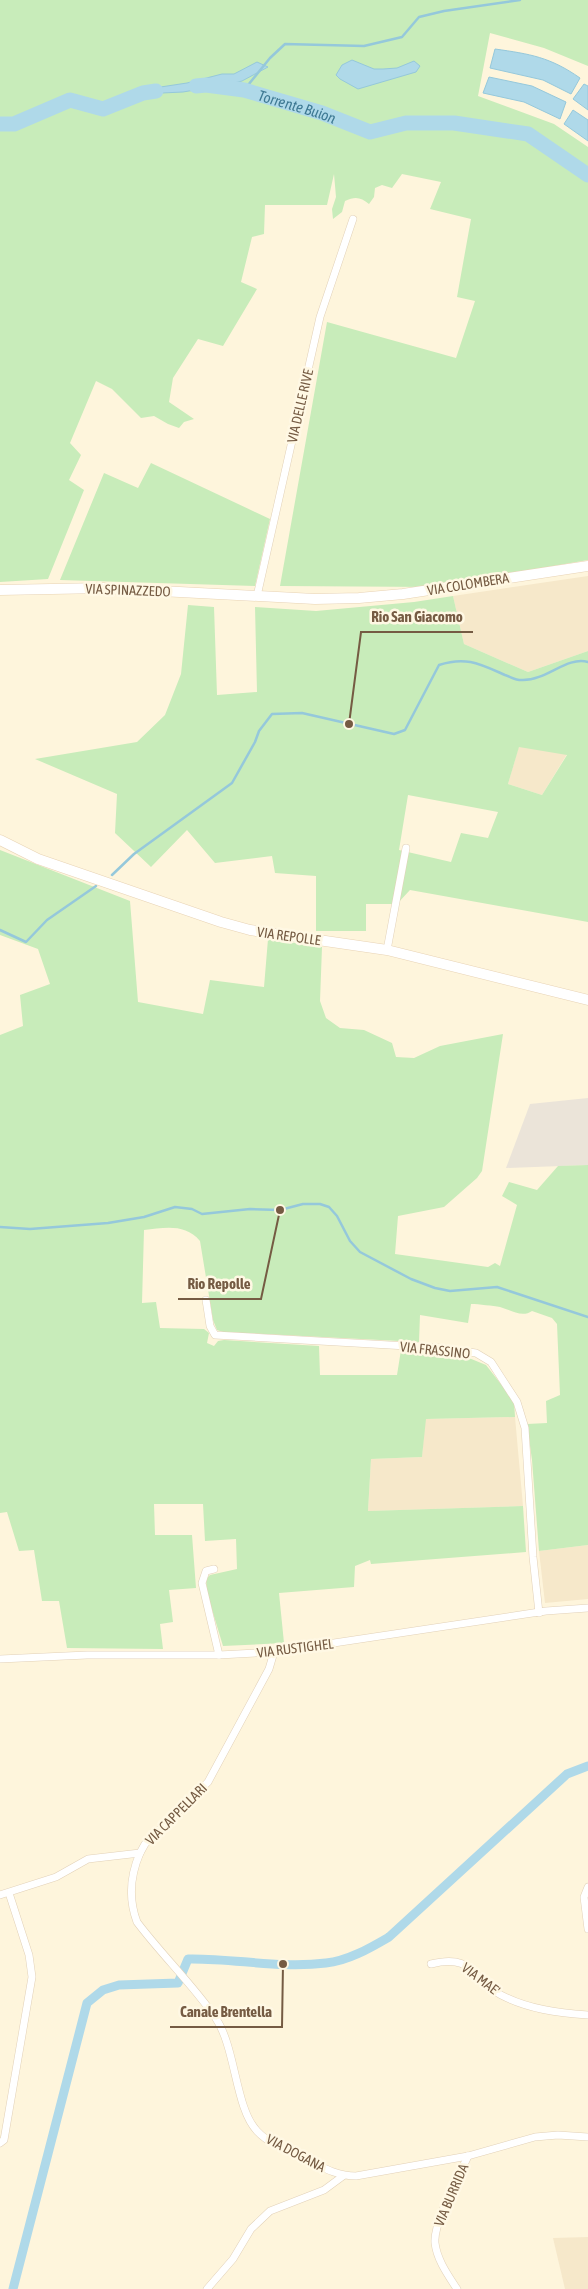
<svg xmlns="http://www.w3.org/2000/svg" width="588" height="2289" viewBox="0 0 588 2289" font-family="'Asap Condensed',sans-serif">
	<rect width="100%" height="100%" fill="#fef5dc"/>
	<g fill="#f6e8ca">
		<polygon points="588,576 588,651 528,672 464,644 453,596"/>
		<polygon points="519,746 567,754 542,795 508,784"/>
		<polygon points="515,1417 523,1506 368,1511 371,1459 422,1457 425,1419"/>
		<polygon points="588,1545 588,1599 545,1603 539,1551"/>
		<polygon points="588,2237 588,2289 565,2289 553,2238"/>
	</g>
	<polygon fill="#ebe4d9" points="588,1098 588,1165 506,1168 530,1104"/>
	<g fill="#c8ecba" fill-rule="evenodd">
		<path d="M0 0H588V66L544 48 490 33 478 96 554 124 588 147V560L433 587 280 586 327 322 456 358 475 301 457 297 471 219 430 209 441 182 402 174 392 188 382 185 375 188 374 197 369 204C361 197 355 196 345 201L342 212 333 219 332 209 336 197 334 174 327 205H265L264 234 252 237 241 282 257 289 223 346 198 339 173 378 169 402 194 419 184 422 179 428 168 424 154 416 141 418 112 389 96 381 70 443 81 455 69 480 84 490 48 579 0 582Z"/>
		<polygon points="151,463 270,519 255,586 60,580 104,473 138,488"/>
		<path d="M453 596 464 644 528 672 588 651V922L410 890 397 904H366V931H316V876L275 873 272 856 215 863 187 830 151 867 115 833 117 794 35 759 137 742 165 715 181 674 188 605 214 607 217 695 257 692 255 607 316 611 414 602ZM519 747 567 755 542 795 508 784ZM408 795 498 812 488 838 461 833 451 862 399 850Z"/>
		<path d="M0 850 130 901 138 1002 203 1014 210 980 264 987 268 939 322 947 320 1001 326 1018 340 1028 364 1030 392 1043 396 1057 414 1058 440 1046 503 1034 482 1171 477 1178 444 1207 398 1216 395 1254 488 1267 495 1263 500 1266 517 1205 502 1196 509 1182 537 1190 558 1166 588 1165V1545L539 1551 532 1460 527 1424 547 1423 546 1401 560 1395 557 1324 552 1318 532 1311C522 1318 511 1310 500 1307 493 1306 479 1304 471 1304L468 1323 420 1315 419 1342 223 1332 217 1330 213 1320 200 1241C185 1223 164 1228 144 1230L142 1303 156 1302 160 1328 204 1329 209 1333 207 1343 214 1346 218 1341 224 1340 319 1346 320 1375H397L401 1350 464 1356 486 1365 514 1401 515 1417 426 1419 422 1457 371 1459 368 1511 523 1506 526 1552 371 1564 370 1560 355 1566 354 1587 279 1593 284 1643 223 1646 207 1593 206 1579 210 1575 237 1569 236 1539 205 1541 203 1504H154L155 1535H192L196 1588 169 1590 173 1622 160 1624 163 1649 67 1648 59 1601H42L34 1550 19 1551 7 1512 0 1513V1035L23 1026 20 995 50 984 38 949 0 935Z"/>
	</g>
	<g fill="#afd9e9" stroke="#95c8db">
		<path d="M495 49C530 54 550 57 580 78L571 94 543 80 490 68Z"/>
		<polygon points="352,60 374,69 383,69 397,68 414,61 420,66 416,72 358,89 340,79 336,75 342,65"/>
		<polygon points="257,62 268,67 242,81 230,84 183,92 141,94 130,97 96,114 89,108 94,104 121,99 134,91 187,83 222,74 234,74"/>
		<polygon points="489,77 532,86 566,102 560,119 524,102 483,93"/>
		<polygon points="584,84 588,86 588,110 573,99"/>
		<polygon points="573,110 588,120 588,141 564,124"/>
	</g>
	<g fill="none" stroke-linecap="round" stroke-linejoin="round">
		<g stroke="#95c8db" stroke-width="2.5">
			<polyline points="244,90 270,58 285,44 364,46 402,37 419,17 444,11 520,0"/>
			<path d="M112 875 134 854 232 783 255 742 259 731 272 714 302 713 394 734 405 730 439 665C466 656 480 664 505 675 511 677 517 681 523 680 547 680 567 656 588 662"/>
			<polyline points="0,930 26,942 47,920 96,886"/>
			<polyline points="0,1227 30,1229 108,1223 144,1217 175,1207 192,1209 202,1214 250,1209 280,1210 303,1204 320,1204 329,1207 337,1216 350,1241 360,1252 411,1279 435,1288 450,1291 497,1287 588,1317"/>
		</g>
		<path stroke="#afd9e9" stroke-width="9" d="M13 2289 87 2003 103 1990 119 1985 178 1983 188 1959C233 1958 280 1969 326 1963 348 1961 370 1948 389 1937L567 1774 588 1766"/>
		<g stroke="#afd9e9" stroke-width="15">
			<path id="s1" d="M196 86 206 85 244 90 322 113 370 132 406 123H454L528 134 588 175"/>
			<polyline points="0,124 14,124 70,100 103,109 143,93 156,91"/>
		</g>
		<defs>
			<g id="street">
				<polyline points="257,596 320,317 353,219"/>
				<polyline points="387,950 406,848"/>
				<polyline points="206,1300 210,1326 215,1335 442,1348 476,1353 491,1362 517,1402 525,1428 533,1557 539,1613"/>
				<polyline points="214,1569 206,1571 202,1583 219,1655"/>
				<polyline points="0,1659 87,1655 219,1655 274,1652 546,1611 588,1608"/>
				<path d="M140 1853C130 1876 128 1898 137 1922 161 1954 193 1985 215 2017 236 2047 235 2108 257 2131 268 2143 287 2151 303 2158 320 2166 336 2176 356 2176L468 2156 535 2137 558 2135 588 2137"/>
				<polyline points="588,1887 584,1897 588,1929"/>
				<polyline points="0,1895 56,1877 88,1859 140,1853 145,1844 208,1782 269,1669 274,1652"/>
				<path d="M431 1964C474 1953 471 1979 501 1995 528 2009 558 2013 588 2015"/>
				<polyline points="0,2143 4,2140 32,1977 29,1955 9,1893"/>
				<polyline points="207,2289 233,2259 251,2229 270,2211 324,2190 343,2176"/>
				<path d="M457 2289C448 2275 437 2260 435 2243 433 2223 459 2176 468 2156"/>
			</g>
			<g id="secondary">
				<polyline points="0,590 103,588 315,599 359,598 403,594 588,566"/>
				<polyline points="0,840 38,859 221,922 250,930 387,950 588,1000"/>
			</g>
		</defs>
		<use href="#street" stroke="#e2d1b8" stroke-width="8"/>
		<use href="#secondary" stroke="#e8d3b5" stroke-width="11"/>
		<use href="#street" stroke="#fff" stroke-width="7"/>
		<use href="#secondary" stroke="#fff" stroke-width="10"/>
	</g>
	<g text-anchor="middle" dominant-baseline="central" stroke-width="5" stroke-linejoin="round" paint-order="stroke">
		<g font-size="14" fill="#755b43" stroke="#fff8e4">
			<text transform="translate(300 406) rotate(-77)">VIA DELLE RIVE</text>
			<text transform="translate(468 584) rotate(-9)">VIA COLOMBERA</text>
			<text transform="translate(128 590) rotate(2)">VIA SPINAZZEDO</text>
			<text transform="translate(289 936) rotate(8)">VIA REPOLLE</text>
			<text transform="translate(435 1350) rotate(6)">VIA FRASSINO</text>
			<text transform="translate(295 1648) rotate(-7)">VIA RUSTIGHEL</text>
			<text transform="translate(176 1814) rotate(-45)">VIA CAPPELLARI</text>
			<text transform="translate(481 1979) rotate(37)">VIA MAE'</text>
			<text transform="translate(296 2153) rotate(28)">VIA DOGANA</text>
			<text transform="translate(451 2195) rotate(-67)">VIA BURRIDA</text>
		</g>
		<g font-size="15" font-style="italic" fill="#3e7993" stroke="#fff8e4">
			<text stroke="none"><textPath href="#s1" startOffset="104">Torrente Buion</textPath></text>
		</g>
	</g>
	<path fill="none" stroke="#755b43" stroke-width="2" d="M349 724L361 632H473M280 1210L261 1299H178M283 1964L282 2027H170"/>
	<g fill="#755b43" stroke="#fff8e4" stroke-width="2">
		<circle cx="349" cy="724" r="5"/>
		<circle cx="280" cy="1210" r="5"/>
		<circle cx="283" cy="1964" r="5"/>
	</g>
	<g font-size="15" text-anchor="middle" font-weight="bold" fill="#755b43" stroke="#fff8e4" stroke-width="5" stroke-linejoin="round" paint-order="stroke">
		<text x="417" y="622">Rio San Giacomo</text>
		<text x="219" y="1289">Rio Repolle</text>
		<text x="226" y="2017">Canale Brentella</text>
	</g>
</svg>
